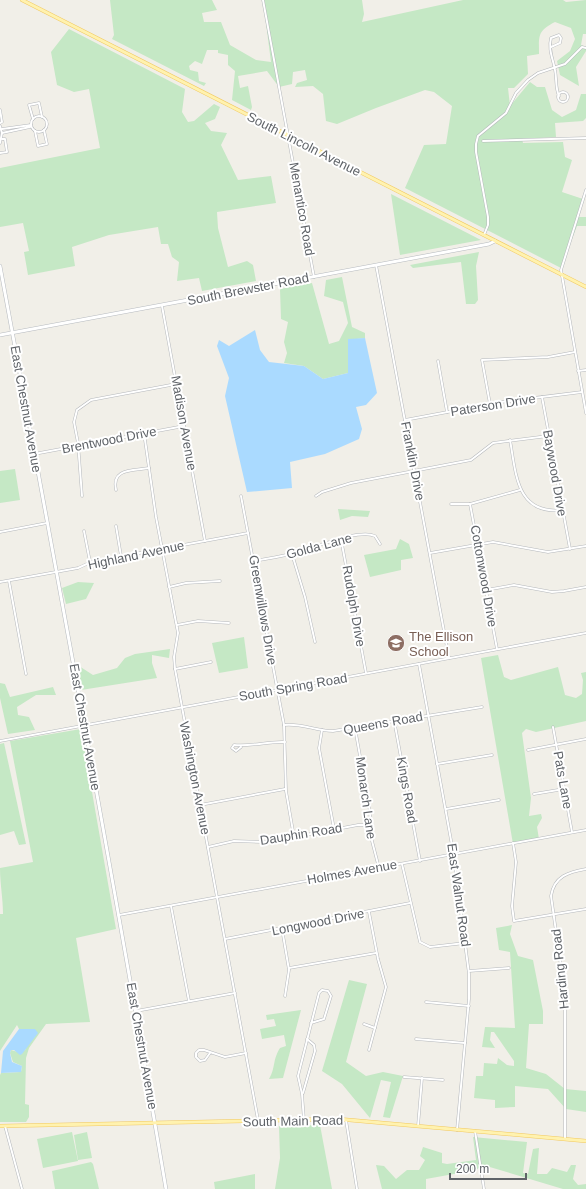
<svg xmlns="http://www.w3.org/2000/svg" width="586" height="1189" viewBox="0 0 586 1189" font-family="Arial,sans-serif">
	<rect width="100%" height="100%" fill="#f1efe8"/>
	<g fill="#c5e8c5">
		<path d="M110 0H212L217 10 202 13 204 22H221L230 45 256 60 271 62 263 0H362L364 14 362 22 463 0H563L566 2 586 0V34H583L581 45 586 47V51L576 67 579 86 560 75 557 61 570 51 575 39 571 28 555 22C537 31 539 36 539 54L527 56 528 74 514 88H508L510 106 530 82 537 87H545L552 110 562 117 576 110 581 94H586V118L583 121 555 123 556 137 522 139 523 143 563 142 565 157 572 160 562 192 583 199 578 217H586V226H577L561 268 405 188 424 145 446 144 452 106 434 92 425 90 376 108 337 124 326 121 323 94 313 86 295 87 297 83 307 80 305 70 293 72 292 84 279 87 267 71 238 76 240 88 248 86 252 107 251 110 232 100 235 71 228 65V55L218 53V50H207L202 64 195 61 189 66 190 70 198 72 199 81 206 83 204 86 112 39 114 35Z"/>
		<polygon points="69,29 185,89 182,112 188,122 194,121 214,104 220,107 215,119 205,123 211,131 227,133 221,145 238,180 271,176 276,203 217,212 218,228 228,267 247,261 253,265 256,281 202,291 199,278 177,281 179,262 172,257 168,244 161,244 158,227 109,235 72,247 75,266 28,275 24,252 29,251 23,223 0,227 0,168 100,148 89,89 74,92 57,85 51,52"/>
		<polygon points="391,194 481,240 400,255"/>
		<polygon points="479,252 476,266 478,300 475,304 466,304 461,262 413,268 410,265"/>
		<polygon points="342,277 352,327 365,333 365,338 348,340 348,373 323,379 304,366 284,363 287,353 284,342 288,322 281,319 280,289 312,283 329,344 339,341 348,323 343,302 324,296 326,280"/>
		<polygon points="15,469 20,500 0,503 0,471"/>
		<polygon points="338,509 370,511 368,517 352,516 340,520"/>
		<polygon points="400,539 409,544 413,558 401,560 401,570 370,577 364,555 396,549"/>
		<polygon points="78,582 94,583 86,599 66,604 62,588"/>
		<polygon points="244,637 248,668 219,673 212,643"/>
		<polygon points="170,649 169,658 152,655 152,663 157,678 81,690 79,666 93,675 117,668 125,658 135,654"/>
		<polygon points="498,655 504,677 511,680 558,667 565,695 576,698 582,694 583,680 581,673 586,672 586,721 536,732 526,729 522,733 531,798 529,816 541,814 542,818 537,827 539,839 513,844 481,658"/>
		<polygon points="0,683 5,684 10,697 53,687 56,695 36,695 17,707 18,715 29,717 35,730 8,734 0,698"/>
		<path d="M81 729 116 929 76 938 90 1022 46 1024 29 1048 26 1058 25 1104 29 1105V1117L26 1122H0V1075L1 1073 21 1072 22 1066 13 1062 10 1053 11 1050 18 1052 25 1050 35 1029H19L17 1025 0 1051V914H3C3 898 0 884 0 868L33 862 10 741Z"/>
		<polygon points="4,743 26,844 19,845 14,831 0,835 0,744"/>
		<polygon points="512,925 510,934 518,956 533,960 543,1011 543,1024 529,1024 526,1068 546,1074 565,1089 586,1091 586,1112 566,1109 548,1089 515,1086 515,1107 495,1108 495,1100 474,1098 476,1076 483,1076 484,1063 497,1064 498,1058 507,1065 514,1066 514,1061 494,1032 491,1032 490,1040 495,1048 482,1047 485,1027 515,1028 510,952 499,950 496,928"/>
		<polygon points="349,980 367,984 346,1062 366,1076 383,1072 403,1076 390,1118 383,1117 391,1082 381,1080 370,1118 342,1084 322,1071"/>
		<path d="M301 1010 283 1078 269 1079C276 1067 272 1061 280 1048L286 1046 284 1035 262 1039 260 1029 276 1026 274 1019 267 1020 266 1015Z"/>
		<polygon points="320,1125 332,1189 275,1189 280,1158 279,1126"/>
		<polygon points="72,1132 78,1161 43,1168 37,1139"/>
		<polygon points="87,1132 92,1158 78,1160 74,1135"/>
		<polygon points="473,1137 527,1142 523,1173 528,1174 533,1149 539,1148 537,1174 547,1174 552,1168 567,1172 571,1165 576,1165 573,1179 578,1185 586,1184 586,1189 563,1189 483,1165 476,1170 426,1179 426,1189 382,1189 376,1165 384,1166 396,1179 407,1170 419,1170 425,1160 420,1156 423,1147 442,1153 442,1163 447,1164 476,1160"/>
		<polygon points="91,1162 93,1164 99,1189 55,1189 52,1171"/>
		<polygon points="255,1174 255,1189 215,1189 214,1182"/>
	</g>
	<g fill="#aadaff">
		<polygon points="255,330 260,350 269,362 304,366 323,379 348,373 348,339 365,338 377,393 366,405 356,407 362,429 359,439 325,454 290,462 292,488 247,492 225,396 229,378 217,346 219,340 229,346"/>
		<polygon points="19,1029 35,1029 38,1033 22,1054 20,1055 14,1050 11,1050 10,1053 12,1062 22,1066 21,1072 1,1073 3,1051"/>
	</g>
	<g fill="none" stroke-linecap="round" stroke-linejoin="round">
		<defs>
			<g id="street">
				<polyline points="263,0 314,277"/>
				<path d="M551 47 560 43 561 38 559 35 551 38C548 49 553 59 555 70 557 79 555 87 559 96"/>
				<circle cx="563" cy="97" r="5"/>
				<polyline points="0,110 2,122 0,123"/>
				<circle cx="39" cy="124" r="8"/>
				<polyline points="33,119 29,105 39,103 42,117"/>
				<polyline points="0,126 2,133 0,143"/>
				<polyline points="2,129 31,125 30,127 2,133"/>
				<polyline points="35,131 38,146 47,144 44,130"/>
				<polyline points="483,141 586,138"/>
				<polyline points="0,153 7,152 5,139 2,139"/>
				<polyline points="586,190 561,270 586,413"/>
				<polyline points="484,235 488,225 488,217 476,152 476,144 478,136 506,113 516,93 528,80 538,73 565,64 582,47 586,48"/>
				<polyline points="376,265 449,658"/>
				<polyline points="162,306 205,541"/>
				<polyline points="438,361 447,412"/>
				<polyline points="578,371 586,370"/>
				<polyline points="542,397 570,549"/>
				<polyline points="490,404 482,360 548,357 575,352"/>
				<polyline points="405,420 501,402 582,392"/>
				<polyline points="144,433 156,517 178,633 174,657 175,669 258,1120"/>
				<path d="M510 440C516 473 516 515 562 510"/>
				<polyline points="34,454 184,426"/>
				<path d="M116 490C111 468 133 471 149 468"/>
				<polyline points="82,496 78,443 74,422 77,410 91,400 176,384"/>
				<polyline points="241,496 284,725 286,791 294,837"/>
				<polyline points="316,496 322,492 351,483 471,460 493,443 548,436"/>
				<polyline points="451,504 470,504 520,490"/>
				<polyline points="470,504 497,649"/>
				<polyline points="116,526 121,556"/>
				<polyline points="84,531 90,562"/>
				<polyline points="0,532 47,523"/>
				<polyline points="341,539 366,673"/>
				<polyline points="430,553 493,542 548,552 586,546"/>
				<polyline points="292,554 305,597 315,642"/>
				<path d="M254 561C266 559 278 557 291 554 310 550 358 528 375 536L380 544"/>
				<polyline points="9,581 26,674"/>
				<polyline points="0,582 78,568 91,562 248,533"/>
				<polyline points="169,587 186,583 220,581"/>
				<polyline points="486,590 514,585 552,592 564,591 586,587"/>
				<polyline points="177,625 198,621 229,623"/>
				<polyline points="419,664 453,851 469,974 469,999 457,1130"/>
				<polyline points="175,669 211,662"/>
				<polyline points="394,720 420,861"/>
				<path d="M284 725C302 723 316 731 333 731L482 707"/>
				<polyline points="553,727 572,832"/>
				<polyline points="355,728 370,812 372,841 379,868"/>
				<polyline points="322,730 319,748 334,829"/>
				<polyline points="0,741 586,633"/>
				<path d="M241 747 236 751 232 748 234 745C251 747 268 741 285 742"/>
				<polyline points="528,750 586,739"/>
				<polyline points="437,764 492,755"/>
				<polyline points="534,794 564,789"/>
				<polyline points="200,805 285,789"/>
				<polyline points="446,809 499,800"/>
				<polyline points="513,843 516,862 512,906 514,921 586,909"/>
				<polyline points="208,847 234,841 263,842 279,840 358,825 372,825"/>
				<polyline points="402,864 420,942 430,947 465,943"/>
				<polyline points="171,906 189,1001"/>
				<polyline points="119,915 586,830"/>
				<polyline points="282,929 289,970 285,996"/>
				<polyline points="225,939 410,903"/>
				<polyline points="289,968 376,953"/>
				<polyline points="469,971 509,968"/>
				<polyline points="426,1002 469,1006"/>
				<polyline points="136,1011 235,993"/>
				<polyline points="364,1024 375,1028"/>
				<polyline points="416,1039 465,1043"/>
				<polyline points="369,1050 386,987 378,959 369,912"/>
				<polyline points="210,1053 205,1060 200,1061 196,1057 196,1053 199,1050 204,1050 225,1057 246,1053"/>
				<polyline points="404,1077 443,1080"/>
				<polyline points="303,1093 315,1051 314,1045 307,1039"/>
				<polyline points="304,1120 302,1094 298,1076 319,993 322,990 328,991 331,996 324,1019 311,1023"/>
				<polyline points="346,1120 357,1189"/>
				<polyline points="5,1126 22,1189"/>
				<polyline points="418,1126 422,1078"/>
				<polyline points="475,1131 484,1189"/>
				<path d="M565 1139V995L551 896C554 876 569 872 586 869"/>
			</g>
			<g id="secondary">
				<path d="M0 266C57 574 114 881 166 1189"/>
				<polyline points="0,335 489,244 495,241"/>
			</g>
			<g id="primary">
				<polyline points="22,0 586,287"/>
				<polyline points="0,1126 338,1119 586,1141"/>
			</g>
		</defs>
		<use href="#street" stroke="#b5b8bc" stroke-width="3"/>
		<use href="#secondary" stroke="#b6babf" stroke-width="4"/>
		<use href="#primary" stroke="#f2c960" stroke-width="4"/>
		<use href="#street" stroke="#fff" stroke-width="2"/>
		<use href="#secondary" stroke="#fff" stroke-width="3"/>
		<use href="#primary" stroke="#fff2af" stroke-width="3"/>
	</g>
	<defs>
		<symbol id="school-disc" viewBox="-11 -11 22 22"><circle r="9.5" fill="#8d6e63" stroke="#fff"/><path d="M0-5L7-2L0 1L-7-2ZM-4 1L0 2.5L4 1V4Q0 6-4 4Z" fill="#fff"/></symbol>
	</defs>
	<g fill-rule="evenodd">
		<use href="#school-disc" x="386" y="633" width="20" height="20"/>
	</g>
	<g text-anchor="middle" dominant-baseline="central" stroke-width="4" stroke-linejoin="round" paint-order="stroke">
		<g font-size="13" fill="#5f6368" stroke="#fff">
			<text transform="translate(304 144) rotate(27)">South Lincoln Avenue</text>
			<text transform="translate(302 209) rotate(80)">Menantico Road</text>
			<text transform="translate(248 289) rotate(-11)">South Brewster Road</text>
			<text transform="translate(493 405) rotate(-9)">Paterson Drive</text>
			<text transform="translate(26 409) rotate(80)">East Chestnut Avenue</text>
			<text transform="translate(184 423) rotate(80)">Madison Avenue</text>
			<text transform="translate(109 440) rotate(-11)">Brentwood Drive</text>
			<text transform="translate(413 461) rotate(79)">Franklin Drive</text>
			<text transform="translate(555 473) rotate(80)">Baywood Drive</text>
			<text transform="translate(319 546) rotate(-15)">Golda Lane</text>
			<text transform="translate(136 555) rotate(-12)">Highland Avenue</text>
			<text transform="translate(484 576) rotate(80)">Cottonwood Drive</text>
			<text transform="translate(354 606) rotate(80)">Rudolph Drive</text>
			<text transform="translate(263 610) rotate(80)">Greenwillows Drive</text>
			<text transform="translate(293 687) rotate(-10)">South Spring Road</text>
			<text transform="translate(383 723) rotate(-10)">Queens Road</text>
			<text transform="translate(85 727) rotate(80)">East Chestnut Avenue</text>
			<text transform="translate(195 778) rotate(79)">Washington Avenue</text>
			<text transform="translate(563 780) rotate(80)">Pats Lane</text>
			<text transform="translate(407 790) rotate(80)">Kings Road</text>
			<text transform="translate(366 798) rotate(82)">Monarch Lane</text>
			<text transform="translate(301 834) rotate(-9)">Dauphin Road</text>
			<text transform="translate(352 872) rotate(-10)">Holmes Avenue</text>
			<text transform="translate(459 895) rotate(82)">East Walnut Road</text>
			<text transform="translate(318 922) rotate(-11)">Longwood Drive</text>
			<text transform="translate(560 969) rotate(-96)">Harding Road</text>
			<text transform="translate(142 1046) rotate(80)">East Chestnut Avenue</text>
			<text transform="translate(293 1121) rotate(-1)">South Main Road</text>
		</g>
		<g font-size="13" fill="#785e54" stroke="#fff" text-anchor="start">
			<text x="409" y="636">The Ellison<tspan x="409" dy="15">School</tspan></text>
		</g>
	</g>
	<path d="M450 1173v6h76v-6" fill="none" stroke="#5f6368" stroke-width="2"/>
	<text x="456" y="1173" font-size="12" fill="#5f6368" stroke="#ffffff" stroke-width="3" paint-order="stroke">200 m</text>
</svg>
